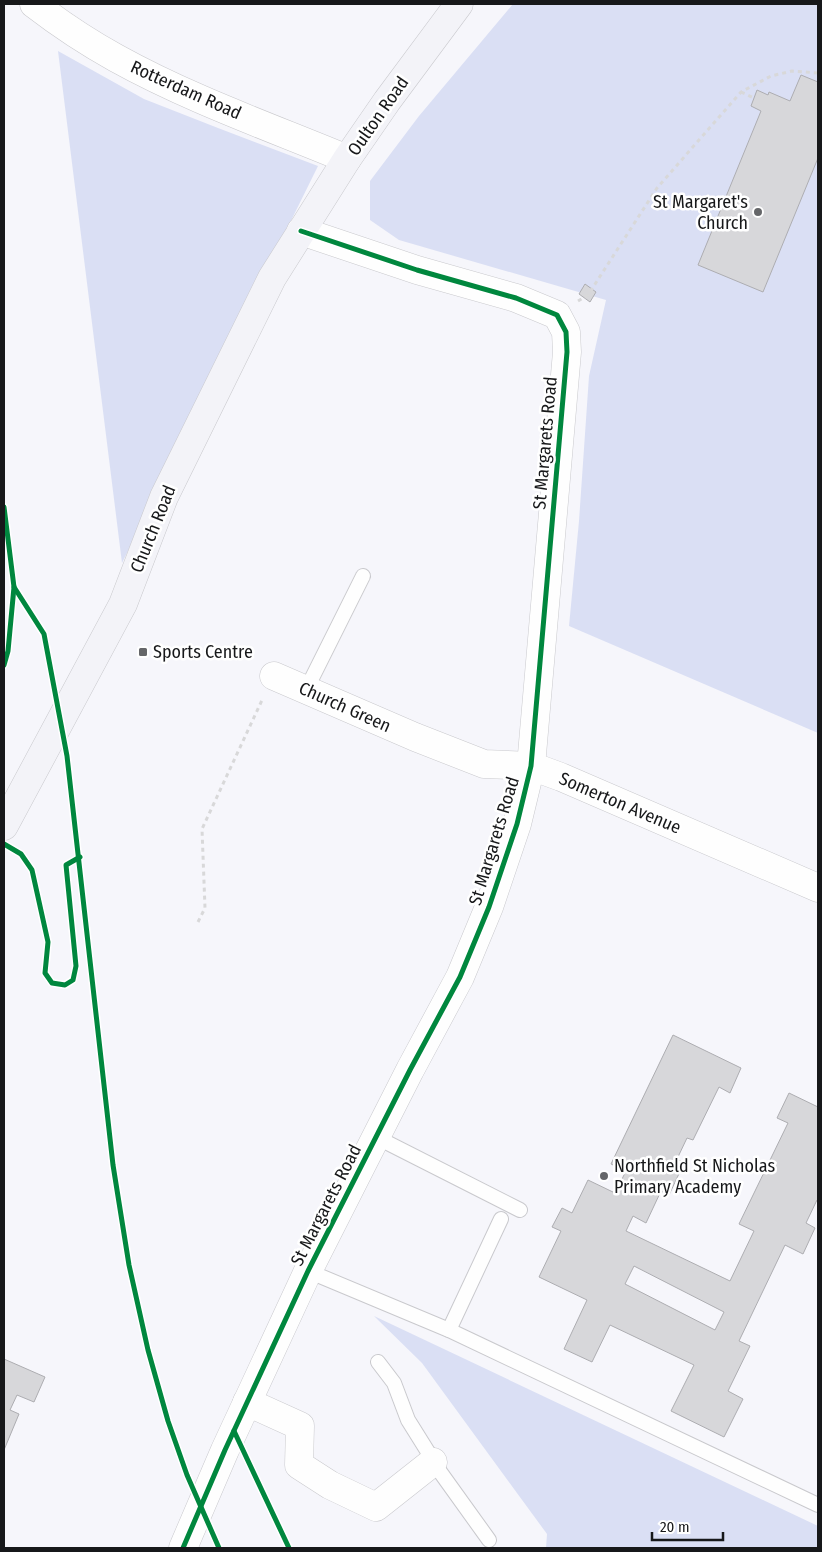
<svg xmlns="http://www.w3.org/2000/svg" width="822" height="1552" viewBox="0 0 822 1552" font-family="'Fira Sans Condensed',sans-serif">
	<rect width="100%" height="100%" fill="#f6f6fb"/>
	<g fill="#dadff4">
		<polygon points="513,4 818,4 818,733 569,626 579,521 589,376 606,300 399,240 370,220 370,181 419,116"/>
		<polygon points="58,51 144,99 218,128 318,166 122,563"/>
		<polygon points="374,1316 818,1526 818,1548 546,1548 547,1534 422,1363"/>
	</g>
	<g fill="#d7d7da" stroke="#adadb1" fill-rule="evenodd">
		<polygon points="801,75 818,82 818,158 763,292 698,265 761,111 751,106 757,90 768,95 769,92 790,101"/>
		<polygon points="585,284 596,292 590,302 579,294"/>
		<path d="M673 1035 741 1068 730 1093 719 1087 693 1140 687 1138 677 1159 684 1163 669 1195 661 1191 646 1223 633 1216 626 1231 730 1281 754 1231 739 1224 788 1123 777 1118 789 1093 818 1107V1201L817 1200 806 1223 815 1228 803 1254 785 1245 739 1341 750 1346 728 1391 743 1399 724 1437 671 1411 694 1365 610 1325 592 1362 564 1349 587 1300 539 1277 561 1231 552 1227 562 1208 572 1213 588 1180 615 1193 626 1171 611 1164ZM634 1266 724 1312 715 1330 625 1284Z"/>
		<polygon points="4,1359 45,1377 34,1402 17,1395 10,1410 19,1414 4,1450"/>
	</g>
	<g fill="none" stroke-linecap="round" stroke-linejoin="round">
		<defs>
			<g id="service">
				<polyline points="306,690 363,576"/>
				<polyline points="376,1137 520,1210"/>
				<polyline points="308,1271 449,1330 818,1505"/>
				<polyline points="449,1330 501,1219"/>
				<polyline points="378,1362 394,1383 408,1420 428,1452 433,1462 489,1540"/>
			</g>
			<g id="minor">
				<polyline points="274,676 415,737 484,764 531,766 561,777 818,888"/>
				<polyline points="247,1402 300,1426 299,1465 330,1485 376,1507 433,1462"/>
			</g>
			<g id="tertiary">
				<path d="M34 4C60 24 87 42 116 58 190 99 270 127 347 159"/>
				<polyline points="183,1548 225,1450 308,1271 410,1070 460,977 489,907 517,824 531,766 567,352 566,332 557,315 516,298 417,270 301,231"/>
			</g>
			<polyline id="secondary" points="4,826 123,604 164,497 272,278 347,159 387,101 459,4"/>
		</defs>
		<use href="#service" stroke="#c9c9cd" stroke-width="16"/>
		<use href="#minor" stroke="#c9c9cd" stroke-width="29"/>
		<use href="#tertiary" stroke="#c9c9cd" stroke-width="29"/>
		<use href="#secondary" stroke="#c9c9cd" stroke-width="29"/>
		<g stroke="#d8d8d9" stroke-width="3" stroke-dasharray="4 4" stroke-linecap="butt">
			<polyline points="741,92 754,98"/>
			<polyline points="578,301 588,295 657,188 741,92 771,76 792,71 818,73"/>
			<polyline points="198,922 205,908 202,829 263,698"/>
		</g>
		<use href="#service" stroke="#fefefe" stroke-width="14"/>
		<use href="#minor" stroke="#fefefe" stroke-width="28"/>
		<use href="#tertiary" stroke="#fefefe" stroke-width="28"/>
		<use href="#secondary" stroke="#f3f3f8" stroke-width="28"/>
		<defs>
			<g id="cycleway">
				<polyline points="4,507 14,587 44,634 67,756 113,1165 129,1265 148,1350 168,1421 187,1475 219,1548"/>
				<polyline points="4,665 8,651 14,587"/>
				<polyline points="4,844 21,854 32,870 48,942 45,973 52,983 65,985 73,980 76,966 66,865 80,857"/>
				<polyline points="234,1431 289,1548"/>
				<polyline points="183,1548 225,1450 308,1271 410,1070 460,977 489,907 517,824 531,766 567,352 566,332 557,315 516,298 417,270 301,231"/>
			</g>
		</defs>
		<use href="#cycleway" stroke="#fff" stroke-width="8"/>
		<use href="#cycleway" stroke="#00873e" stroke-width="5"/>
	</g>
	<g fill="#656669" stroke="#fff" stroke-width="2">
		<circle cx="758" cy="212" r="5"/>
		<rect x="138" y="647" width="10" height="10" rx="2.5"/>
		<circle cx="604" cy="1176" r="5"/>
	</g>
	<g text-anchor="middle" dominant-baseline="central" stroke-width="5" stroke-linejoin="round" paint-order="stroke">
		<g font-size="18" fill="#17181a" stroke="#fff">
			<text transform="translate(186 90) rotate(24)">Rotterdam Road</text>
			<text transform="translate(378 116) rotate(-55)">Oulton Road</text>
			<text transform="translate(545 443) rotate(-85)">St Margarets Road</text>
			<text transform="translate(153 529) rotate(-68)">Church Road</text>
			<text transform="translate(345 707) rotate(24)">Church Green</text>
			<text transform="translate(620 803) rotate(23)">Somerton Avenue</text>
			<text transform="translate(494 841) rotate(-73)">St Margarets Road</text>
			<text transform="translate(326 1205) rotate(-63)">St Margarets Road</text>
		</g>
		<g font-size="18" fill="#17181a" stroke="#fff" text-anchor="start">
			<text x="748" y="202" text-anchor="end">St Margaret's<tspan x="748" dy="21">Church</tspan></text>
			<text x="153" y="652">Sports Centre</text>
			<text x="614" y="1166">Northfield St Nicholas<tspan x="614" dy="21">Primary Academy</tspan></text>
		</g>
	</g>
	<rect width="822" height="1552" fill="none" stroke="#17181a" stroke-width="10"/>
	<path d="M652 1532v8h71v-8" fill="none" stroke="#17181a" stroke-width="2.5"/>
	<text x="660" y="1532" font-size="15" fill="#17181a" stroke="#ffffff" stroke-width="4" paint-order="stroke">20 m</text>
</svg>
